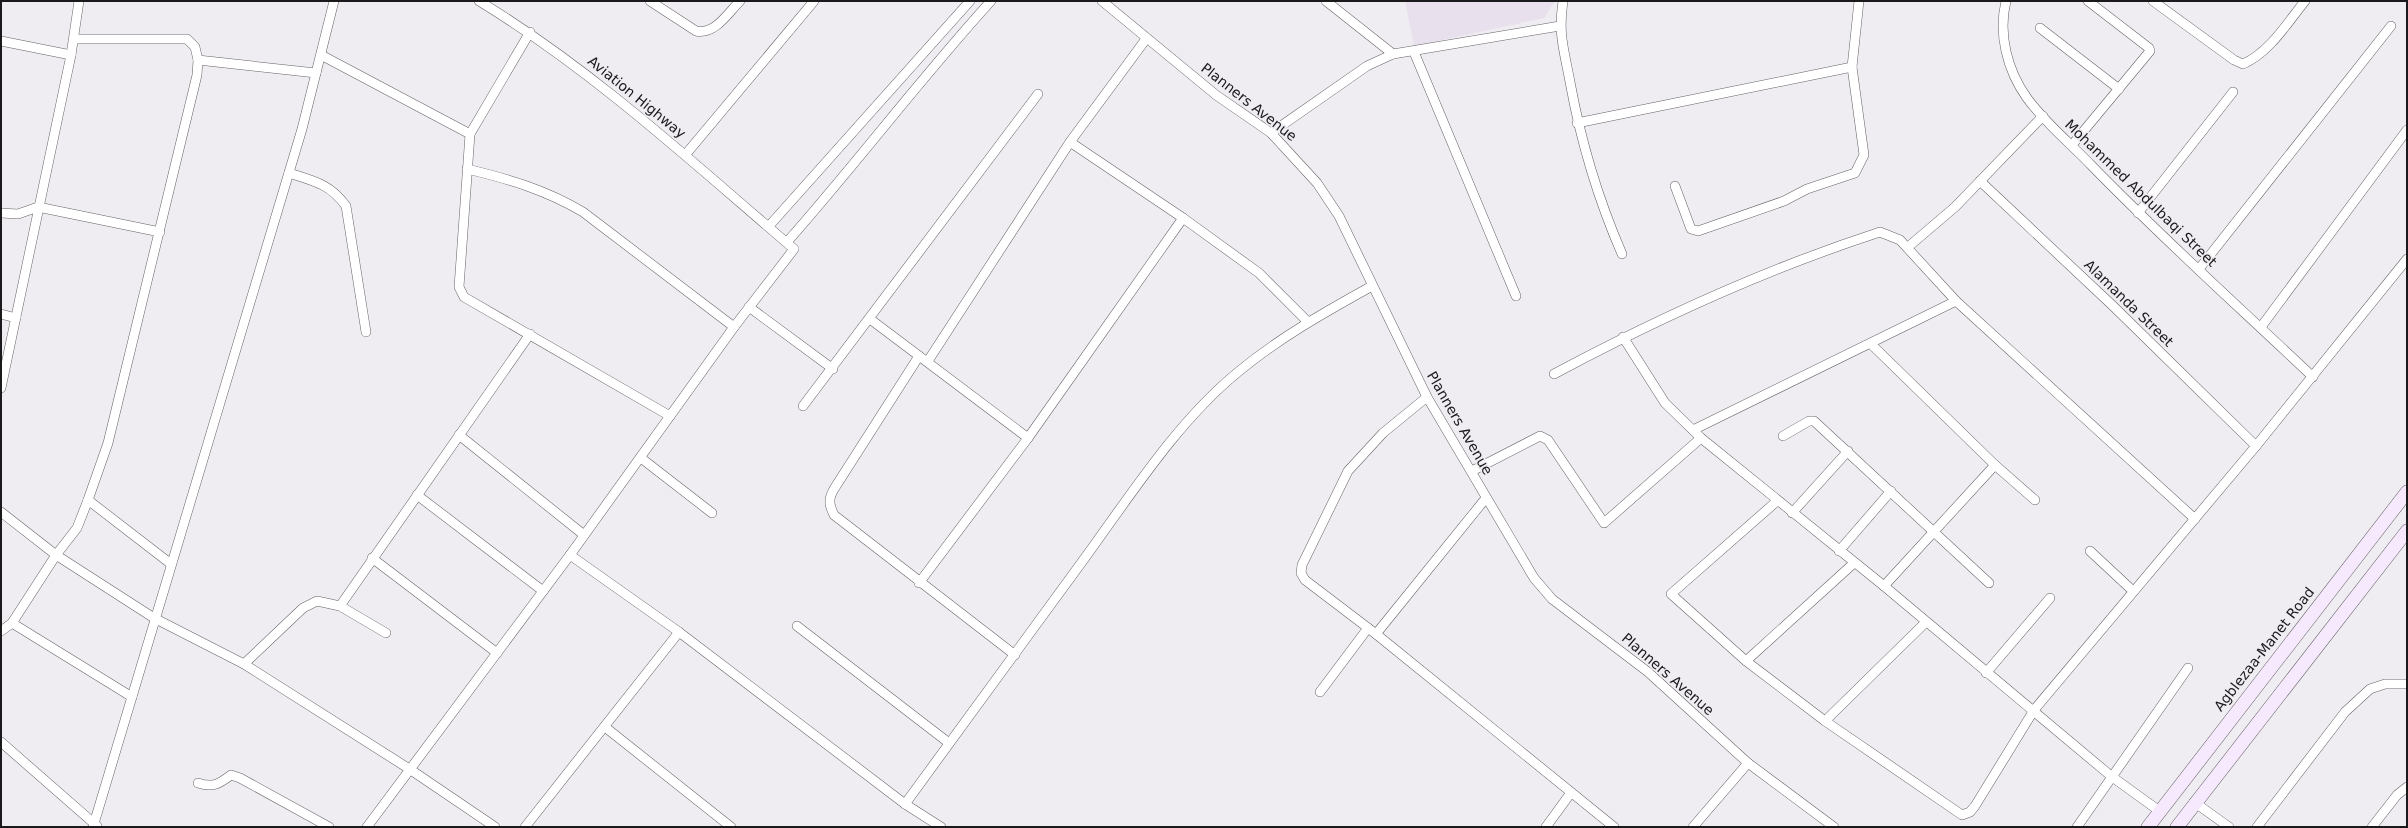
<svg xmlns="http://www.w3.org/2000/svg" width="2408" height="828" viewBox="0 0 2408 828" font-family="'DejaVu Sans',sans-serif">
	<rect width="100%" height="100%" fill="#f0edf2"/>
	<polygon fill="#e8e0ec" points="1405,1 1555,1 1544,18 1414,46"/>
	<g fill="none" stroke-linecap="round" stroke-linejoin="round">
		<defs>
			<g id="minor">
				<path d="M650 1 696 31C715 35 728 13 740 1"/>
				<polyline points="1102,1 1216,95 1271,133 1317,183 1339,216 1427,397 1534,578 1552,599 1648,672 1748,763 1834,827"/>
				<polyline points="1326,1 1393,54"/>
				<path d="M1563 1C1558 35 1564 49 1570 82 1581 142 1598 199 1622 254"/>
				<path d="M2006 1C1998 34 2007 70 2027 98 2045 123 2071 144 2092 166 2163 239 2239 307 2313 377"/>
				<path d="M2153 1 2234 60 2243 64C2269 53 2288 22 2305 1"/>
				<polyline points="2040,28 2119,89"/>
				<polyline points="75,39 187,39 195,47 198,60"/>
				<polyline points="1,41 71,55"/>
				<polyline points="1414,52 1516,296"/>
				<polyline points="321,55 470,134 459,287 464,297 670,416"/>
				<polyline points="1577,123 1852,67"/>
				<polyline points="1271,133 1367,66 1393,54 1560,26"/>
				<polyline points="470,134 530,32"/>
				<polyline points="1070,142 1183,218 1259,273 1308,322"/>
				<polyline points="2072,145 2150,51 2149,48 2088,1"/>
				<polyline points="686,154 814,1"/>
				<path d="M467 169C509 179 546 190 583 212L734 327"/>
				<path d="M289 173C314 181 330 184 346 206L366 332"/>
				<polyline points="1980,181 2112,305 2256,446"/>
				<polyline points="1675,186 1691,229 1698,231 1784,201 1807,189 1855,173 1864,155 1852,67 1859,1"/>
				<polyline points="1,213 18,214 38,207 160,232"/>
				<polyline points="2138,213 2233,92"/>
				<polyline points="769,226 970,1"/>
				<path d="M787 242C857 163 920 79 991 1"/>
				<polyline points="1908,247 1955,207 2043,116"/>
				<polyline points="2199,269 2391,26"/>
				<polyline points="749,307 833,369"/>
				<polyline points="1,314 16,318"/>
				<polyline points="870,319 1028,438"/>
				<polyline points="2261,327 2407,130"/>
				<polyline points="1623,337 1665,403 1701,438 1884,586 2111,776 2158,810"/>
				<polyline points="1871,344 1995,465 1884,586"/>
				<path d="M919 356 834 489C828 499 829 505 834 515L1015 655"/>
				<polyline points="928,361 1070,142 1146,39"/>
				<path d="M1554 374C1659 318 1766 269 1880 232L1900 240 1956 301 2195 519"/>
				<polyline points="1,388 71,55 79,1"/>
				<polyline points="1427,397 1383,433 1348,471 1302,565 1301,573 1305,580 1376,634 1614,827"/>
				<polyline points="803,406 1038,94"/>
				<polyline points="1693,430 1956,301"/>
				<polyline points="459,435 584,535"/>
				<polyline points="1783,436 1809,421 1814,421 1989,583"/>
				<polyline points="641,458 712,513"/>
				<polyline points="1995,465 2035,500"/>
				<polyline points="1472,471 1540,436 1548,440 1604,523 1701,438"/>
				<polyline points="417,495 543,591"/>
				<polyline points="88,500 171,564"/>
				<polyline points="1777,501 1671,594 1746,661 1825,721 1962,815 1970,812 1975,806 2034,710 2256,446 2407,259"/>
				<polyline points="1,512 56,555 154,618 244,664 411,770 495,827"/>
				<polyline points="1792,513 1848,451"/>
				<polyline points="1839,551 1891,491"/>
				<polyline points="2090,551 2133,591"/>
				<polyline points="570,555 679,632 905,804 941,827"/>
				<polyline points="372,558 497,653"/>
				<polyline points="919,583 1028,438 1183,218"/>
				<polyline points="340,606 530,334"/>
				<polyline points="12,623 132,697"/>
				<polyline points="797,626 949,743"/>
				<polyline points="1,631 12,623 56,555 77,528 88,500 108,443 197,75 198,60 316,73"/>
				<polyline points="1376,634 1486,498"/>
				<polyline points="1746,661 1854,563"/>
				<polyline points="244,664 303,608 317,601 340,606 386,633"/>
				<polyline points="1986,673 2050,598"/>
				<polyline points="1320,692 1368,628"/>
				<polyline points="1825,721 1926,622"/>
				<polyline points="605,727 731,827"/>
				<polyline points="1,742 97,826"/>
				<path d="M198 783C213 788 219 784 231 775L240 778 329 827"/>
				<polyline points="2194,802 2229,827"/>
				<path d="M905 804C965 721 1026 638 1087 555 1132 493 1178 421 1238 372 1279 338 1325 312 1372 286"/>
				<polyline points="93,827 302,129 334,1"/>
				<path d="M367 827 570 555 734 327 794 249C692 162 594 71 479 1"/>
				<polyline points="525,827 679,632"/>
				<polyline points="1546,827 1570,794"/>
				<polyline points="1693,827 1748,763"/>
				<polyline points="2077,827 2188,668"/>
				<polyline points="2257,827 2345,712 2370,689 2385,684 2407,684"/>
				<polyline points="2372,827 2397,795 2407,787"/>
			</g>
			<g id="secondary">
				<polyline points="2148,827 2407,492"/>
				<polyline points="2177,827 2407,531"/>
			</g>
		</defs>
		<use href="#minor" stroke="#656266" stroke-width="10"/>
		<use href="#secondary" stroke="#656266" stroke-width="14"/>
		<use href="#minor" stroke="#fff" stroke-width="9"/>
		<use href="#secondary" stroke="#f6e9fd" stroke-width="13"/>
	</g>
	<g text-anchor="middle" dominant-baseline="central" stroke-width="3.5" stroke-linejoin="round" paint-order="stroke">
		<g font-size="14" fill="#1a191b" stroke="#f0edf2">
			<text transform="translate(637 97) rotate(39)">Aviation Highway</text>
			<text transform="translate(1249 102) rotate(38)">Planners Avenue</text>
			<text transform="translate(2141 193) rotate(44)">Mohammed Abdulbaqi Street</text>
			<text transform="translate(2129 303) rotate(44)">Alamanda Street</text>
			<text transform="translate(1460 423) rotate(60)">Planners Avenue</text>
			<text transform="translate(2264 649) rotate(-52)">Agblezaa-Manet Road</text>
			<text transform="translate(1668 674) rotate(41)">Planners Avenue</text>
		</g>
	</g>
	<rect width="2408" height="828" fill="none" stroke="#1a191b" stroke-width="4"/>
</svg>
